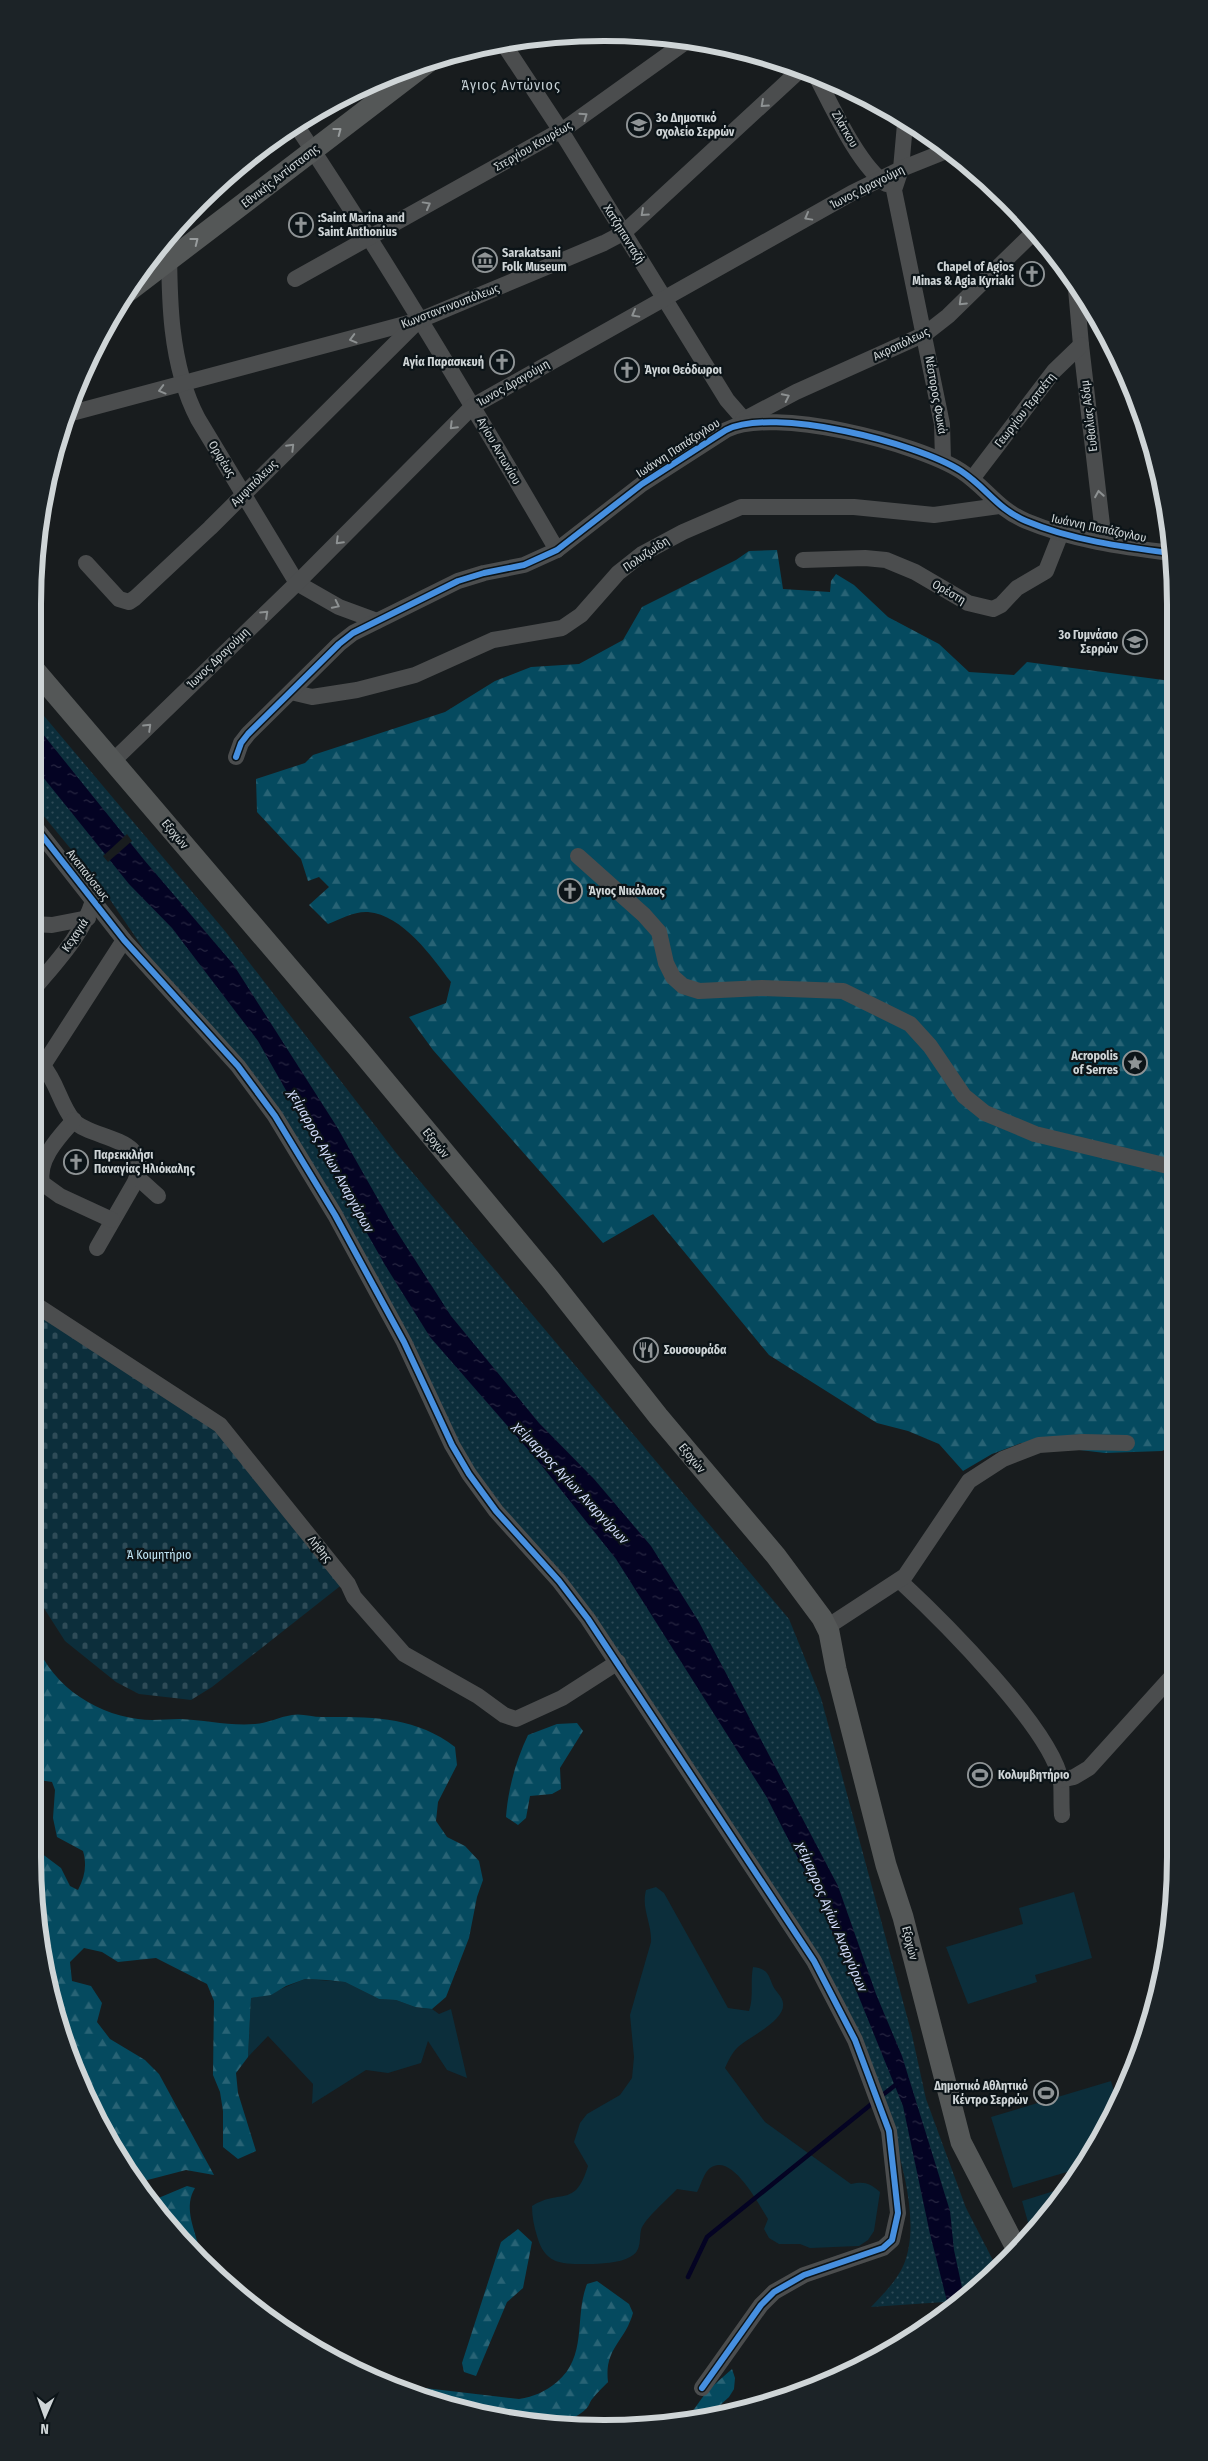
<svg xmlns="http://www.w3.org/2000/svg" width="1208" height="2461" viewBox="0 0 1208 2461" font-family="'Fira Sans Condensed',sans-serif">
	<defs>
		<pattern id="forest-firs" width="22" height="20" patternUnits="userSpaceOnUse" patternTransform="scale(1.25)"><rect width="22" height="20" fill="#054a5f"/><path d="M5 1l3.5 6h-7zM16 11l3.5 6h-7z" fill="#286375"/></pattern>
		<pattern id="cemetery-stones" width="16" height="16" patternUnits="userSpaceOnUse" patternTransform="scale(1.25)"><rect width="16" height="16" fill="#0c2e3b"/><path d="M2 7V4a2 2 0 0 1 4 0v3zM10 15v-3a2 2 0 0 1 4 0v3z" fill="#2e4b57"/></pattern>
		<pattern id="park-dots" width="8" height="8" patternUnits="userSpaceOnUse" patternTransform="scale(1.25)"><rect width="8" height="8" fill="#0c2e3b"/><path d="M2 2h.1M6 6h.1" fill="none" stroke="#2e4b57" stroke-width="1.8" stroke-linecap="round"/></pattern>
		<pattern id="water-ripples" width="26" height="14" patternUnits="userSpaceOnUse" patternTransform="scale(1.25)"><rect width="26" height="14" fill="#040323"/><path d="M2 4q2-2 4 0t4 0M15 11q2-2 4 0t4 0" fill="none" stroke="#282742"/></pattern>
	</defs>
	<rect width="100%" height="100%" fill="#181c1e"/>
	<g fill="#0c2e3b">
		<path d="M656 1887 664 1893 728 2008 749 2011C754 1996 750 1982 753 1967 768 1969 768 1974 773 1986 776 1992 782 1996 783 2003 786 2021 748 2037 737 2048 732 2053 728 2061 725 2068L765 2122 851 2184C864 2181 870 2183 880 2192L874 2231 868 2240 859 2246 810 2248 800 2244H779L769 2238 764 2229 768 2219C759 2205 735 2158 714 2166 704 2169 702 2184 697 2192L677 2189C668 2199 644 2219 641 2230 639 2240 642 2251 630 2257 620 2263 600 2264 588 2264 562 2264 545 2265 537 2236 534 2226 532 2217 532 2206 561 2188 575 2209 588 2166L574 2142 580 2123 587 2114 620 2095 632 2078 634 2057 630 2015 651 1942C652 1923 641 1909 646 1890Z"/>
		<polygon points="1074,1892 1092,1958 1035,1975 1037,1982 968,2004 946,1947 1023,1924 1019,1908"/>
		<path d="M305 1979 345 1982 379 1999 396 2000 415 2007 432 2009 439 2014 451 2009 467 2078 447 2070 428 2041 421 2063 388 2073 366 2070 312 2104 313 2084 268 2036 248 2057 251 1998C272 1995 286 1986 305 1979Z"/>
		<polygon points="1111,2081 1118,2105 1084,2167 1013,2188 991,2117"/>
		<polygon points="1070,2186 1031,2233 1022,2201"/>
	</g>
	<g fill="url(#forest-firs)">
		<path d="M777 550 783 589 830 592 831 581 836 574 854 585 888 617 939 644 969 672 1014 675 1027 662 1171 681 1173 1446 1162 1451 1105 1453 1021 1443 992 1454 963 1471 939 1444 908 1431 877 1423 769 1355 653 1214 603 1243 433 1050 409 1017 446 1003 451 982C432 957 403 915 368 912 355 911 340 919 328 924L309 905 329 887 319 877 308 881 301 859 257 812 256 779 305 763 313 755 445 712 495 681 531 667 579 664 623 640 642 607 736 560 749 551Z"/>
		<path d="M33 1634C46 1681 91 1713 138 1719 152 1721 166 1719 180 1719 205 1720 229 1726 255 1724 268 1723 279 1717 292 1715 301 1713 312 1717 322 1717 371 1717 415 1716 455 1747L457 1765 438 1802 436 1821 447 1837 465 1846 479 1861 483 1880 477 1897 469 1938 446 1997 432 2009 415 2007 396 2000 379 1999 345 1982 326 1980 305 1979 286 1986 271 1995 251 1998 248 2057 236 2073 238 2093 256 2151 238 2159 223 2147V2111L220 2092 213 2075 214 2001 207 1984 156 1958 118 1962 102 1952 84 1948 70 1962 72 1981 91 1986 102 2003 97 2022 110 2039 145 2060 159 2074 214 2175 186 2170 136 2183 109 2142 63 2041 43 1968 33 1847 61 1868 70 1886 78 1890C85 1877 87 1865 83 1851L57 1837 53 1818 55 1790 52 1782 33 1779Z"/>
		<path d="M577 1723 583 1731 560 1768 561 1789 552 1794 530 1796 526 1818 518 1825 506 1817C508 1789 516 1760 528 1735L557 1724Z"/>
		<path d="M187 2186 195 2188C184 2206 193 2225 198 2244L193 2250 149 2202Z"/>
		<polygon points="518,2229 532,2242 523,2288 507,2302 476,2376 464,2372 462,2363 501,2242"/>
		<path d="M597 2281 629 2304 633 2313C625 2342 604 2348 608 2382 603 2387 597 2393 593 2398 590 2401 589 2406 587 2408 553 2445 448 2404 408 2392L416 2387 519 2399C534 2397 546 2391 557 2382 588 2356 574 2317 587 2284Z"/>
		<polygon points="732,2369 735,2378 734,2389 729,2397 706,2418 685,2422 707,2391"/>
	</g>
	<polygon fill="url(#cemetery-stones)" points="33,1311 219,1432 344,1583 212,1687 191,1700 183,1699 139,1694 116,1682 65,1641 33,1591"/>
	<path fill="url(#park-dots)" d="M34 704 225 931 397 1154 789 1619 821 1698 912 2035 926 2099 966 2208 998 2270 959 2301 871 2307C883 2294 897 2281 904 2264 927 2208 883 2104 863 2050L526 1538 468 1462 329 1194 145 951 98 882 33 803Z"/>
	<polygon fill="url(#water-ripples)" points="34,723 145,861 233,964 337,1127 392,1224 451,1316 539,1423 594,1479 651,1546 699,1622 838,1886 876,1994 902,2056 950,2211 954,2250 964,2297 949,2309 930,2234 903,2106 820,1901 766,1796 616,1559 538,1461 430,1337 385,1265 258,1041 172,928 129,884 34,766"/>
	<polygon fill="#181c1e" points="127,834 132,841 108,862 103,856"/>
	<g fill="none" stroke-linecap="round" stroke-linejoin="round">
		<g stroke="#040323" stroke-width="4.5">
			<polyline points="880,2097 898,2083"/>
			<polyline points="688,2277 707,2237 874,2102"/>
		</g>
		<g stroke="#4b4d4e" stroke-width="16">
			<polyline points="503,43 561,131 727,400 747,423"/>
			<path d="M816 76C832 106 858 165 886 184"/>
			<polyline points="905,124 901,169 894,190 942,424 943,460"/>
			<path d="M296 125C388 263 473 406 557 550"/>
			<path d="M169 236C169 296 169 364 198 419L297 583 339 607 377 621"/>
			<polyline points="295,279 567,127 687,41"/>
			<polyline points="1076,289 1081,345 1104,542"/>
			<polyline points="68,414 420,320 604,243 623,233 632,225 800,70"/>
			<polyline points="743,420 796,392 925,334 948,316 1034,232"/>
			<polyline points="972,479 1054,371 1081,345"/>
			<polyline points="803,560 865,558 886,560 915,572 968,603 993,609 1001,605 1017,588 1046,571 1061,533"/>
			<polyline points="86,563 119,599 129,602 135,598 210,528 416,323"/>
			<polyline points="291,692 312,697 357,690 415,675 493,640 562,628 581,615 618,573 642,554 683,532 741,507 854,507 934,515 999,506"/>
			<path d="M236 757 241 743 248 734 339 644 353 633 458 581 484 573 524 565 557 550 642 484 726 430C773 406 917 443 961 471 987 488 996 508 1026 521 1071 540 1123 547 1171 553"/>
			<polyline points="113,761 297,583 473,406 852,193 901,169 946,151"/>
			<polyline points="33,824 124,940 238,1066 275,1116 335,1215 404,1342 452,1445 469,1474 496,1511 559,1581 588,1619 814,1961 855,2040 889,2131 898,2213 892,2240 883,2248 804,2275 774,2292 761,2305 702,2388"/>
			<polyline points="578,856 644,915 659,932 666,963 673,977 683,986 699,991 762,988 843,991 910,1024 930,1046 964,1096 985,1113 1035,1134 1172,1167"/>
			<polyline points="33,924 52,925 88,918"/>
			<path d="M33 990C56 962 82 936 93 901"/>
			<path d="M43 1066C57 1082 60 1104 73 1120 91 1141 155 1135 135 1182L97 1248"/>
			<polyline points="33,1081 124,940"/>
			<path d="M74 1120C60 1136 37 1159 42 1183L60 1196 112 1220"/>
			<polyline points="137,1177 158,1196"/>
			<polyline points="33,1259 33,1256"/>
			<polyline points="33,1303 220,1425 348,1584 354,1597 404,1654 478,1696 504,1715 516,1719 562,1698 618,1662"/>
			<path d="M900 1581C941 1619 1052 1729 1061 1781 1062 1792 1061 1804 1062 1815"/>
			<polyline points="827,1627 905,1576 969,1481 1003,1459 1039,1445 1082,1442 1127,1443"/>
			<polyline points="1060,1780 1074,1777 1089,1768 1174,1674"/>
		</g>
		<g stroke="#545757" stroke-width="21">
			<polyline points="129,291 430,61"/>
			<polyline points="34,669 357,1047 550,1279 658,1416 776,1556 822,1618 829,1632 836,1669 886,1865 903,1917 961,2142 1017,2250"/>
		</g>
		<defs>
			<g id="cycleway">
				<path d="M236 757 241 743 248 734 339 644 353 633 458 581 484 573 524 565 557 550 642 484 726 430C773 406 917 443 961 471 987 488 996 508 1026 521 1071 540 1123 547 1171 553"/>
				<polyline points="33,824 124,940 238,1066 275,1116 335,1215 404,1342 452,1445 469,1474 496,1511 559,1581 588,1619 814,1961 855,2040 889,2131 898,2213 892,2240 883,2248 804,2275 774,2292 761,2305 702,2388"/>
			</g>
		</defs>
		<use href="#cycleway" stroke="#0c1418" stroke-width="9"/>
		<use href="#cycleway" stroke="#468fdf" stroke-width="6"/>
	</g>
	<defs><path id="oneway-chevron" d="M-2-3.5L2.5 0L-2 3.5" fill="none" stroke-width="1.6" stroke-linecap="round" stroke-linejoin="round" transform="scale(1.25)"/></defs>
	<g stroke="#8d9192">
		<use href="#oneway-chevron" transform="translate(764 104) rotate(138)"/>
		<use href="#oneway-chevron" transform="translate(584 116) rotate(-35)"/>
		<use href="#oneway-chevron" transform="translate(427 205) rotate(-29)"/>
		<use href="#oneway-chevron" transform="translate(644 213) rotate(138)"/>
		<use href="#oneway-chevron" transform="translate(808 217) rotate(151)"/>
		<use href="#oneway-chevron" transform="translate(962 302) rotate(136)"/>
		<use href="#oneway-chevron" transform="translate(635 314) rotate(151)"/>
		<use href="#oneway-chevron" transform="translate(353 339) rotate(165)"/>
		<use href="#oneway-chevron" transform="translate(162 390) rotate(165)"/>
		<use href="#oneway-chevron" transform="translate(786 397) rotate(-26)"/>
		<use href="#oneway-chevron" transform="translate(453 426) rotate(135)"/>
		<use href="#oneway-chevron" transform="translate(291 447) rotate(-45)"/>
		<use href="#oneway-chevron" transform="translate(1099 494) rotate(-99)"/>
		<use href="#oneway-chevron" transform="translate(339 541) rotate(135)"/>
		<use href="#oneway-chevron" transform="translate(336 605) rotate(26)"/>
		<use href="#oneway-chevron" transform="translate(265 614) rotate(-43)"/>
		<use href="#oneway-chevron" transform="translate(148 727) rotate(-44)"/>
	</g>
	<g stroke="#989c9d">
		<use href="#oneway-chevron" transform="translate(338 131) rotate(-37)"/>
		<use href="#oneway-chevron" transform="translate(195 241) rotate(-38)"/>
	</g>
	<defs>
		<symbol id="school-ring" viewBox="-11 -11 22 22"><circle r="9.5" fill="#0c1418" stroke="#8f9496" stroke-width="1.5"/><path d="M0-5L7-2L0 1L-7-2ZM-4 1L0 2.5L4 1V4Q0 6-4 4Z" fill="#8f9496"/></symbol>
		<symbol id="church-ring" viewBox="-11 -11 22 22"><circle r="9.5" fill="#0c1418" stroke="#8f9496" stroke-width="1.5"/><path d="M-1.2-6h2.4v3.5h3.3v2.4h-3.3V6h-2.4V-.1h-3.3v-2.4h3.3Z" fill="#8f9496"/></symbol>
		<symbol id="museum-ring" viewBox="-11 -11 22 22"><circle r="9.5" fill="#0c1418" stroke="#8f9496" stroke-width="1.5"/><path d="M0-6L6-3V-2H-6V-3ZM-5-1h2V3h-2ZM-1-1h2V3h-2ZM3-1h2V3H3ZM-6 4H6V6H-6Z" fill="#8f9496"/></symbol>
		<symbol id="sight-ring" viewBox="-11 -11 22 22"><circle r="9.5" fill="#0c1418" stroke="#8f9496" stroke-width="1.5"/><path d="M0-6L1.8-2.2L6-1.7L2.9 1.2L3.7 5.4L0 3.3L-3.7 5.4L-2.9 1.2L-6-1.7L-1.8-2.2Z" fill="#8f9496"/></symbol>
		<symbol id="restaurant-ring" viewBox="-11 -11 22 22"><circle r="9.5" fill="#0c1418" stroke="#8f9496" stroke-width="1.5"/><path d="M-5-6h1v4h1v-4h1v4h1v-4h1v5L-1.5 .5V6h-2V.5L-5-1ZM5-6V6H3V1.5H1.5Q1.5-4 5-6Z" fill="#8f9496"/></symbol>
		<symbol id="stadium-ring" viewBox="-11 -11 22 22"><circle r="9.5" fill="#0c1418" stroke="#8f9496" stroke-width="1.5"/><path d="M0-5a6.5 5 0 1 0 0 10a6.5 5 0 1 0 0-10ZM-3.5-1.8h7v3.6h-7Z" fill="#8f9496"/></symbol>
	</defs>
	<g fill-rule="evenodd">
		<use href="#school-ring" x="625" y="111" width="28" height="28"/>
		<use href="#church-ring" x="287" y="211" width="28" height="28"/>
		<use href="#museum-ring" x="471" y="246" width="28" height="28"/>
		<use href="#church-ring" x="1018" y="260" width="28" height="28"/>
		<use href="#church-ring" x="488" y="348" width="28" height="28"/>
		<use href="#church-ring" x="613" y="356" width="28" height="28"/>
		<use href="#school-ring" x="1121" y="628" width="28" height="28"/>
		<use href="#church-ring" x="556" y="877" width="28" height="28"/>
		<use href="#sight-ring" x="1121" y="1049" width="28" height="28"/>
		<use href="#church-ring" x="62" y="1148" width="28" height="28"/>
		<use href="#restaurant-ring" x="632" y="1336" width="28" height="28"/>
		<use href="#stadium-ring" x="966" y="1761" width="28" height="28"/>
		<use href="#stadium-ring" x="1032" y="2079" width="28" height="28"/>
	</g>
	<g text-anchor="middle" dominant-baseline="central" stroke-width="4.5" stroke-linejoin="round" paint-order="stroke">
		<g font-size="12" font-weight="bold" fill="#cfd5d7" stroke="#0c1418" text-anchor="start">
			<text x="656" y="118">3ο Δημοτικό<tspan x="656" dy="14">σχολείο Σερρών</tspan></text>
			<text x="318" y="218">:Saint Marina and<tspan x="318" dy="14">Saint Anthonius</tspan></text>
			<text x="502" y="253">Sarakatsani<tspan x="502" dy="14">Folk Museum</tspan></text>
			<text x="1014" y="267" text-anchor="end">Chapel of Agios<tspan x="1014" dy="14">Minas &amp; Agia Kyriaki</tspan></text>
			<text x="484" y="362" text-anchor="end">Αγία Παρασκευή</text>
			<text x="644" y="370">Άγιοι Θεόδωροι</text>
			<text x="1118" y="635" text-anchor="end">3ο Γυμνάσιο<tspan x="1118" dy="14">Σερρών</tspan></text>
			<text x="588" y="891">Άγιος Νικόλαος</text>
			<text x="1118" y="1056" text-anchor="end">Acropolis<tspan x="1118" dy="14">of Serres</tspan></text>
			<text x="94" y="1155">Παρεκκλήσι<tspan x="94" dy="14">Παναγίας Ηλιόκαλης</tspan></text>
			<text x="664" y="1350">Σουσουράδα</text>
			<text x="998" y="1775">Κολυμβητήριο</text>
			<text x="1028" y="2086" text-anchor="end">Δημοτικό Αθλητικό<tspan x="1028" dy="14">Κέντρο Σερρών</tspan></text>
		</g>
		<g font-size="12" fill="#cfd5d7" stroke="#0c1418">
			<text transform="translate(845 129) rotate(60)">Ζλάτκου</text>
			<text transform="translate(533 146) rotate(-30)">Στεργίου Κουρέως</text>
			<text transform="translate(280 176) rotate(-38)">Εθνικής Αντίστασης</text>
			<text transform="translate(867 187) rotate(-27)">Ίωνος Δραγούμη</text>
			<text transform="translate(624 234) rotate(58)">Χατζηπανταζή</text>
			<text transform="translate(450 306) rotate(-21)">Κωνσταντινουπόλεως</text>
			<text transform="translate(901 344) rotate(-26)">Ακροπόλεως</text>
			<text transform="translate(513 383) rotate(-30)">Ίωνος Δραγούμη</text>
			<text transform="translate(936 395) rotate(80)">Νέστορος Φωκά</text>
			<text transform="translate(1025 410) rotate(-52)">Γεωργίου Τερτσέτη</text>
			<text transform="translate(1089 416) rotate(-97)">Ευθαλίας Αδάμ</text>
			<text transform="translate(678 448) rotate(-33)">Ιωάννη Παπάζογλου</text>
			<text transform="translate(499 451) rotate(60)">Αγίου Αντωνίου</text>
			<text transform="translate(222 459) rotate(58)">Ορφέως</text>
			<text transform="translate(254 483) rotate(-45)">Αμφιπόλεως</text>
			<text transform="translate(1099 528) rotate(12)">Ιωάννη Παπάζογλου</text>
			<text transform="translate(646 554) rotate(-34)">Πολυζωίδη</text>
			<text transform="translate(949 592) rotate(30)">Ορέστη</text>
			<text transform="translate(218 658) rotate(-44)">Ίωνος Δραγούμη</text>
			<text transform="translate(175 834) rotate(50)">Εξοχών</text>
			<text transform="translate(88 875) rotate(52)">Αναπαύσεως</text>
			<text transform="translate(75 935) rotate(-56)">Κεχαγιά</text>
			<text transform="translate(436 1143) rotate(51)">Εξοχών</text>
			<text transform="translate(692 1458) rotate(50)">Εξοχών</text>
			<text transform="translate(320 1549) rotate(51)">Λήθης</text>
			<text transform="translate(910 1943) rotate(76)">Εξοχών</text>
		</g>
		<g font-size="12" fill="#c1e5f4" stroke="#0c1418">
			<text x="159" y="1555">Ά Κοιμητήριο</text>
		</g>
		<g font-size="14" letter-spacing="1" fill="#c7d2d7" stroke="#0c1418">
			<text x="511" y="85">Άγιος Αντώνιος</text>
		</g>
		<g font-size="14" font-style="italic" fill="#d1dbf9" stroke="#0c1418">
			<text transform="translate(331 1161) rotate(61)">χείμαρρος Αγίων Αναργύρων</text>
			<text transform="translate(571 1483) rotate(47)">χείμαρρος Αγίων Αναργύρων</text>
			<text transform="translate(832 1917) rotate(67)">χείμαρρος Αγίων Αναργύρων</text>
		</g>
	</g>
	<path d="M0 0H1208V2461H0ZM604 41H604A563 563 0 0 1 1167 604V1857A563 563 0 0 1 604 2420H604A563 563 0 0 1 41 1857V604A563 563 0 0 1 604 41Z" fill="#1c2327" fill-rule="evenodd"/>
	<path fill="none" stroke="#cfd5d7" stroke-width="6" d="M604 41H604A563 563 0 0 1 1167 604V1857A563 563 0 0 1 604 2420H604A563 563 0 0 1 41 1857V604A563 563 0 0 1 604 41Z"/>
	<g transform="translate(45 2416) rotate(182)" stroke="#0c1418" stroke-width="4" paint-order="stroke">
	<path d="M0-4L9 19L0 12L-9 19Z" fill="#cfd5d7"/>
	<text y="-8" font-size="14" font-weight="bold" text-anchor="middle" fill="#cfd5d7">N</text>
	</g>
</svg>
